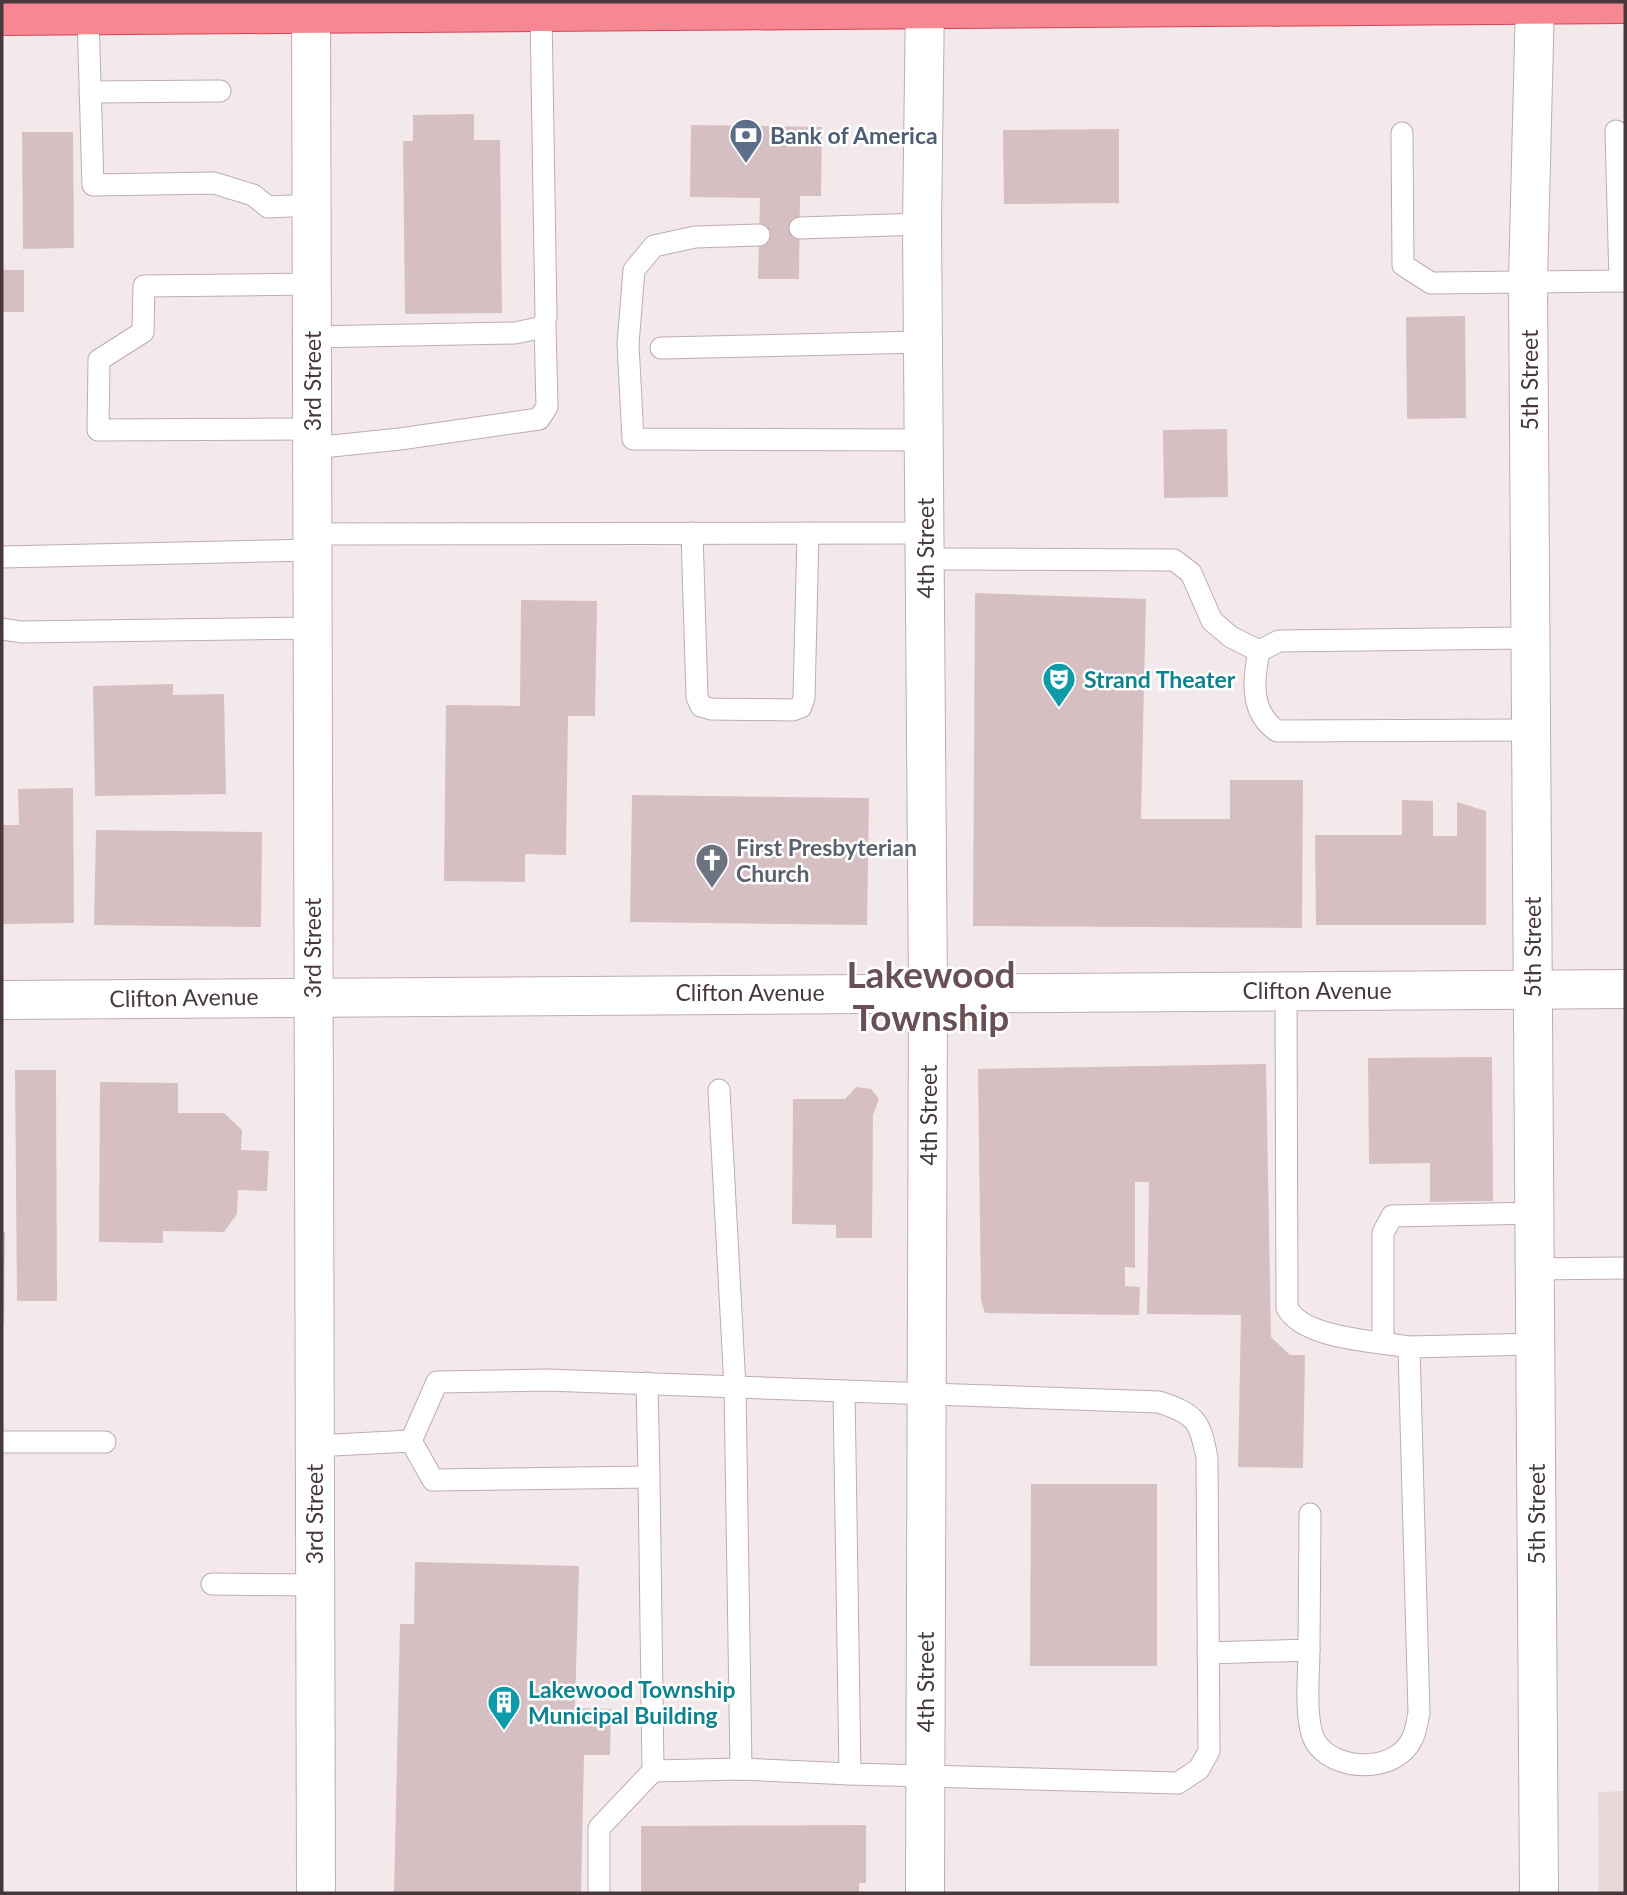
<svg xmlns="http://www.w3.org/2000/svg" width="1627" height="1895" viewBox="0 0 1627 1895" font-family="Lato,sans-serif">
	<rect width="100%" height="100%" fill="#f4e9ea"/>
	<polygon fill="#e7d8d9" points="1625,1791 1625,1893 1599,1893 1598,1792"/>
	<g fill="#d5bfc3">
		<polygon points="474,114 474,140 500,140 502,313 405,314 403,141 413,141 413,115"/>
		<polygon points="691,125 822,127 821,196 800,196 799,279 758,279 760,198 690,197"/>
		<polygon points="1119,129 1119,203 1004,204 1003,130"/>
		<polygon points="22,132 73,132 74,248 23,249"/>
		<rect x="2" y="270" width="22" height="42"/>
		<polygon points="1465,316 1466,418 1407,419 1406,317"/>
		<polygon points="1227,429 1228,497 1164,498 1163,430"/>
		<polygon points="975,593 1146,599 1141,819 1230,819 1230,780 1303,780 1302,928 973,926"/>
		<polygon points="521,600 597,601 595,716 568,716 566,855 525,854 525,882 444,881 446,705 520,706"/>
		<polygon points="173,684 173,695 224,694 226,794 95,796 93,686"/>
		<polygon points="73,788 74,923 2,924 2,825 19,825 18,789"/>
		<polygon points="632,795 869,798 867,925 630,922"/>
		<polygon points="1402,800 1433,801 1433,836 1457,836 1457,802 1486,811 1486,925 1316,925 1315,835 1402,835"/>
		<polygon points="96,830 262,832 261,927 94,925"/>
		<polygon points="1492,1057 1493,1201 1430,1202 1430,1163 1369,1164 1368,1058"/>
		<polygon points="1266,1064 1271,1337 1290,1355 1305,1355 1303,1468 1238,1467 1241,1315 1147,1314 1149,1182 1135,1182 1135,1268 1125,1267 1125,1286 1140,1287 1139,1315 985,1313 981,1301 978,1069"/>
		<polygon points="15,1070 56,1070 57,1301 17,1301"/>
		<polygon points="100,1082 178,1083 178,1113 224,1113 242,1130 241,1150 269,1151 267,1191 238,1190 237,1214 224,1232 163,1231 163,1243 99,1242"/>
		<polygon points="856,1087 871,1089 879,1099 873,1115 872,1238 836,1238 836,1225 792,1224 793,1099 845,1099"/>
		<polygon points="2,1232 5,1232 4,1323 2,1323"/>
		<polygon points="1031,1484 1157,1484 1157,1666 1030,1666"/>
		<polygon points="415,1562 579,1566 575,1708 611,1709 610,1755 584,1755 581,1893 394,1893 400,1624 414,1624"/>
		<polygon points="866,1825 866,1883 859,1883 859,1893 641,1893 641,1826"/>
	</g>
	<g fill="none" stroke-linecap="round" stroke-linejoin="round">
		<defs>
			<g id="service">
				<polyline points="88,16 93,185 214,183 253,195 268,207 312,205"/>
				<polyline points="90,92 220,91"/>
				<polyline points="1616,131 1620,281"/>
				<polyline points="1402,133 1403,265 1431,283 1625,281"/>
				<polyline points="800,228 922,224"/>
				<polyline points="759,235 695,237 654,246 634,270 628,344 633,439 924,440"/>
				<polyline points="312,284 144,286 143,332 99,360 98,430 312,429"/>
				<polyline points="312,337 515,333 543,327 546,317 541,12"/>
				<polyline points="661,348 923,342"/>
				<polyline points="312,448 400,439 539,419 547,407 545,324"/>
				<polyline points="692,533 697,697 701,706 711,709 793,710 801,707 804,698 808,533"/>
				<polyline points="312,534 925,533"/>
				<polyline points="2,557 313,550"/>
				<polyline points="925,559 1174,560 1191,573 1212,621 1231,637 1259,651"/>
				<polyline points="2,629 21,632 312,628"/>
				<path d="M1530 638 1279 641 1259 651C1253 681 1250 712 1277 731L1531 730"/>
				<path d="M1286 990 1287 1308C1304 1339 1376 1341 1409 1347"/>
				<polyline points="719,1090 735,1387 741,1769"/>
				<polyline points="1534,1269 1625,1268"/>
				<polyline points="1383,1342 1383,1233 1392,1216 1533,1213"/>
				<polyline points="647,1383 649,1477"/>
				<path d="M844 1391 1159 1402C1196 1414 1200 1421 1207 1458L1209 1751 1199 1769 1178 1783 850 1774Z"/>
				<polyline points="411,1441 433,1480 649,1477 653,1771 599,1828 599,1893"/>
				<polyline points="411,1441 437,1382 547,1380 844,1391"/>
				<polyline points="2,1442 105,1442"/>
				<polyline points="314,1446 411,1441"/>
				<polyline points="212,1584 315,1585"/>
				<path d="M1309 1650C1309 1673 1304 1721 1315 1741 1333 1772 1396 1774 1412 1739 1416 1732 1417 1721 1419 1713L1409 1347 1534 1344"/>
				<polyline points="1208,1653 1309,1650 1310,1514"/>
				<polyline points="653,1771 741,1769 850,1774"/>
			</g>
			<g id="minor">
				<polyline points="311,2 316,1893"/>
				<polyline points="1535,2 1528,281 1539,1893"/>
			</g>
			<g id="tertiary">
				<polyline points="2,1000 1625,989"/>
				<polyline points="925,1893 928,991 922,224 925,2"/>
			</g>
			<polyline id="trunk" points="2,16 1625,4"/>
		</defs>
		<use href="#service" stroke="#bfacaf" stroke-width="23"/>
		<use href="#minor" stroke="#bfacaf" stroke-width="40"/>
		<use href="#tertiary" stroke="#bfacaf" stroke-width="40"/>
		<use href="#trunk" stroke="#d44359" stroke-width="40"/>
		<use href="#service" stroke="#fff" stroke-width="21"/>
		<use href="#minor" stroke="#fff" stroke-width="38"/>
		<use href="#tertiary" stroke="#fff" stroke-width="38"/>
		<use href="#trunk" stroke="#f68893" stroke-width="38"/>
	</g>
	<defs>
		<symbol id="bank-pin" viewBox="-11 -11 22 30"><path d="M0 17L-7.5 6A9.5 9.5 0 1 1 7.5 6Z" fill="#5c6f8a" stroke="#fff"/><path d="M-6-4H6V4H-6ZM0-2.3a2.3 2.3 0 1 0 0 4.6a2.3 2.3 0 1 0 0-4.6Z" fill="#fff"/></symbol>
		<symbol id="theatre-pin" viewBox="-11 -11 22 30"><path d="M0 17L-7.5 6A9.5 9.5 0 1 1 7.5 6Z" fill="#0f9aa8" stroke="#fff"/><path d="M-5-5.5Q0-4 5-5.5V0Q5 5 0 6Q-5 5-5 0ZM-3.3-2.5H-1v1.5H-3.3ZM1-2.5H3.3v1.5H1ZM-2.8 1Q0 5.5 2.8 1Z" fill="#fff"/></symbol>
		<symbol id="church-pin" viewBox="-11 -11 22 30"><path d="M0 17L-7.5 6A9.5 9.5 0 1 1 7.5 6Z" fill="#6b7280" stroke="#fff"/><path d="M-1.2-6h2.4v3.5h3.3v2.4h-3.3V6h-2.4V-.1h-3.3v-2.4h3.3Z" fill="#fff"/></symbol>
		<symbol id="building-pin" viewBox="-11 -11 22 30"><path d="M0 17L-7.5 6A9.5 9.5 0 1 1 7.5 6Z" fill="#0f9aa8" stroke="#fff"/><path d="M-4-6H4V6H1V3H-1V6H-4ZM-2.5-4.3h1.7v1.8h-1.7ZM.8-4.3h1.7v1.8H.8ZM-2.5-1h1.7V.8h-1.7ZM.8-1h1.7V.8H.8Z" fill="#fff"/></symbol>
	</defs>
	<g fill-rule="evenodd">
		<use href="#bank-pin" x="727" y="116" width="38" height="52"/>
		<use href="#theatre-pin" x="1040" y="660" width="38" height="52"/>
		<use href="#church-pin" x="693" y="841" width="38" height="52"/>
		<use href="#building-pin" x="485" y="1683" width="38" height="52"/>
	</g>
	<g text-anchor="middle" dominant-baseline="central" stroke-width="5" stroke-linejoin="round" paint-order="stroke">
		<g font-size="23" font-weight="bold" fill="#4e5e75" stroke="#fff" text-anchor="start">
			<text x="770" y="135">Bank of America</text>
		</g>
		<g font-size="23" fill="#47383b" stroke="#fff">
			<text transform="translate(1529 380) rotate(-90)">5th Street</text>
			<text transform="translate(312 381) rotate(-90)">3rd Street</text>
			<text transform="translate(925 548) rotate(-90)">4th Street</text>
			<text transform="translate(1532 947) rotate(-90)">5th Street</text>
			<text transform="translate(312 948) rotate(-90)">3rd Street</text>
			<text x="1317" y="990">Clifton Avenue</text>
			<text x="750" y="992">Clifton Avenue</text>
			<text transform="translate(184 997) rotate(-1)">Clifton Avenue</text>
			<text transform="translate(928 1115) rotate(-90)">4th Street</text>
			<text transform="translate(314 1514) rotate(-90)">3rd Street</text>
			<text transform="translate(1536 1514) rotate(-90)">5th Street</text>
			<text transform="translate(925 1682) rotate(-90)">4th Street</text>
		</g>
		<g font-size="23" font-weight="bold" fill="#0d838f" stroke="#fff" text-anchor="start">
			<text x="1084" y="679">Strand Theater</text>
			<text x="528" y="1689">Lakewood Township<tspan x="528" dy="26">Municipal Building</tspan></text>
		</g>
		<g font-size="23" font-weight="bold" fill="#5b616d" stroke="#fff" text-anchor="start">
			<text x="736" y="847">First Presbyterian<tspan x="736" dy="26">Church</tspan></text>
		</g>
		<g font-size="37" font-weight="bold" fill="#695055" stroke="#fff">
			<text x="931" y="973">Lakewood<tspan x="931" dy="43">Township</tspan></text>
		</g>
	</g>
	<rect width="1627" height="1895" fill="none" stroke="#47383b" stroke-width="7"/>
</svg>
